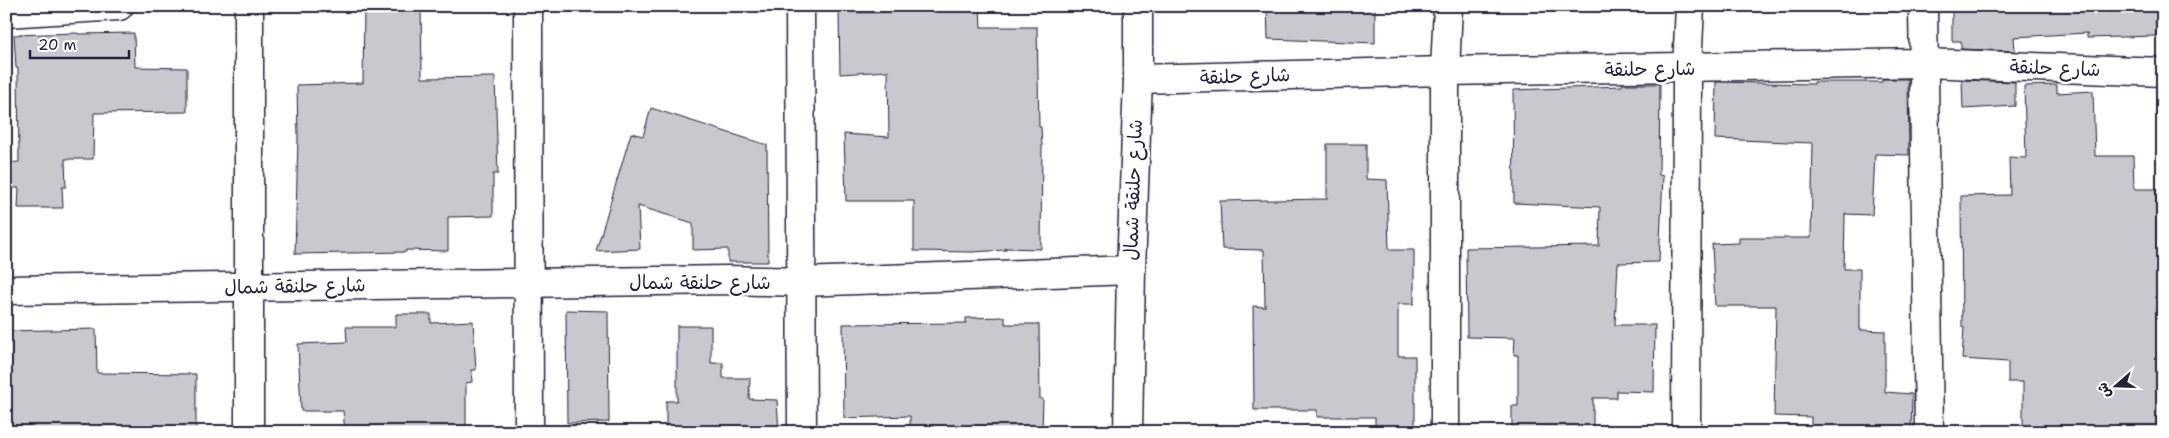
<svg xmlns="http://www.w3.org/2000/svg" width="2169" height="438" viewBox="0 0 2169 438" font-family="'Shantell Sans','Playpen Sans Arabic',sans-serif">
	<rect width="100%" height="100%" fill="#fff"/>
	<filter id="ink" filterUnits="userSpaceOnUse"><feTurbulence type="fractalNoise" baseFrequency=".02" numOctaves="2"/><feDisplacementMap in="SourceGraphic" scale="10" xChannelSelector="R" yChannelSelector="G"/><feConvolveMatrix kernelMatrix="1 2 1 2 8 2 1 2 1" color-interpolation-filters="sRGB"/></filter>
	<g filter="url(#ink)">
		<g fill="#c8c8cf" stroke="#22223b">
			<polygon points="364,6 421,6 422,78 495,77 498,174 493,174 493,216 448,217 448,251 406,250 406,252 295,254 298,138 297,85 363,83"/>
			<polygon points="952,6 980,6 981,27 1037,27 1039,127 1041,127 1042,146 1041,249 1005,248 1006,250 972,252 914,251 914,201 846,201 844,134 889,137 888,71 840,74 839,13 892,12 892,9 953,10"/>
			<polygon points="1267,6 1375,6 1375,43 1268,39"/>
			<polygon points="2085,6 2109,6 2109,12 2156,11 2156,36 2087,38 2087,33 2014,37 2015,51 1961,49 1961,41 1952,41 1952,11"/>
			<polygon points="78,33 78,34 134,33 135,67 187,68 187,112 94,113 93,159 65,159 66,187 62,187 63,208 18,208 19,188 6,188 6,163 19,162 18,68 16,68 14,35"/>
			<polygon points="1882,79 1908,79 1909,155 1875,154 1872,215 1845,214 1844,269 1860,269 1860,330 1885,331 1885,392 1912,394 1911,432 1811,432 1811,417 1774,416 1776,306 1715,306 1712,244 1739,243 1739,238 1811,238 1813,143 1715,139 1716,82 1814,84 1814,82 1882,82"/>
			<polygon points="1962,80 2015,82 2015,106 1963,109"/>
			<polygon points="1622,84 1660,84 1659,175 1663,176 1659,262 1618,263 1615,325 1655,325 1654,392 1617,391 1617,398 1593,398 1593,432 1512,432 1512,406 1518,406 1518,355 1514,355 1515,338 1467,337 1466,248 1599,246 1600,207 1514,203 1513,90 1622,86"/>
			<polygon points="2057,85 2057,93 2093,91 2095,156 2133,156 2134,189 2156,189 2157,242 2160,242 2161,256 2161,347 2156,432 2023,432 2023,382 2008,382 2008,362 1962,359 1964,327 1962,327 1961,196 2010,195 2009,157 2026,158 2024,86"/>
			<polygon points="651,108 767,145 768,262 728,262 728,249 693,250 693,223 638,206 640,249 596,251 631,133 643,136"/>
			<polygon points="1327,144 1366,144 1366,179 1387,180 1389,250 1414,250 1414,304 1398,304 1398,356 1415,356 1415,432 1375,432 1375,417 1317,417 1317,410 1254,410 1253,306 1265,307 1264,250 1222,249 1220,201 1327,199"/>
			<polygon points="566,310 608,311 609,422 567,423"/>
			<polygon points="396,314 431,314 431,323 473,321 476,370 471,370 472,382 466,383 466,432 345,432 343,411 301,411 298,344 347,342 346,327 396,327"/>
			<polygon points="1005,317 1005,324 1039,324 1040,399 1043,399 1042,432 910,432 910,416 844,418 843,324 966,323 966,318"/>
			<polygon points="677,326 711,326 711,363 723,363 723,378 750,378 749,399 777,400 779,432 666,432 666,401 677,401"/>
			<polygon points="96,329 97,373 196,374 196,432 12,432 12,424 6,424 6,331"/>
		</g>
		<g fill="none" stroke-linecap="round" stroke-linejoin="round">
			<defs>
				<g id="minor">
					<polyline points="528,6 529,432"/>
					<polyline points="800,6 802,432"/>
					<polyline points="1923,6 1929,432"/>
					<polyline points="6,13 119,6"/>
					<polyline points="6,290 728,280 801,282 1131,270 1138,79"/>
					<polyline points="249,432 249,6"/>
					<polyline points="1128,432 1131,270"/>
					<polyline points="1445,432 1445,71 1448,6"/>
					<polyline points="1686,432 1687,68 1690,6"/>
				</g>
				<polyline id="tertiary" points="1138,6 1138,79 1445,71 1924,63 2163,72"/>
			</defs>
			<use href="#minor" stroke="#22223b" stroke-width="31"/>
			<use href="#tertiary" stroke="#22223b" stroke-width="31"/>
			<use href="#minor" stroke="#fff" stroke-width="28"/>
			<use href="#tertiary" stroke="#fff" stroke-width="28"/>
		</g>
	</g>
	<g text-anchor="middle" dominant-baseline="central" stroke-width="5" stroke-linejoin="round" paint-order="stroke">
		<g font-size="19" fill="#22223b" stroke="#fff">
			<text transform="translate(2055 68) rotate(2)">شارع حلنقة</text>
			<text transform="translate(1650 69) rotate(-1)">شارع حلنقة</text>
			<text transform="translate(1245 76) rotate(-2)">شارع حلنقة</text>
			<text transform="translate(1133 190) rotate(-88)">شارع حلنقة شمال</text>
			<text x="700" y="282">شارع حلنقة شمال</text>
			<text transform="translate(295 286) rotate(-1)">شارع حلنقة شمال</text>
		</g>
	</g>
	<rect width="2169" height="438" fill="none" stroke="#fff" stroke-width="25"/>
	<rect x="12" y="12" width="2144" height="413" fill="none" stroke="#22223b" stroke-width="2" filter="url(#ink)"/>
	<g transform="translate(2116 386) rotate(250)" stroke="#ffffff" stroke-width="4" paint-order="stroke">
	<path d="M0-4L9 19L0 12L-9 19Z" fill="#22223b"/>
	<text y="-8" font-size="14" font-weight="bold" text-anchor="middle" fill="#22223b">ش</text>
	</g>
	<path d="M30 50v8h99v-8" fill="none" stroke="#22223b" stroke-width="2.5"/>
	<text x="38" y="50" font-size="15" fill="#22223b" stroke="#ffffff" stroke-width="4" paint-order="stroke">20 m</text>
</svg>
